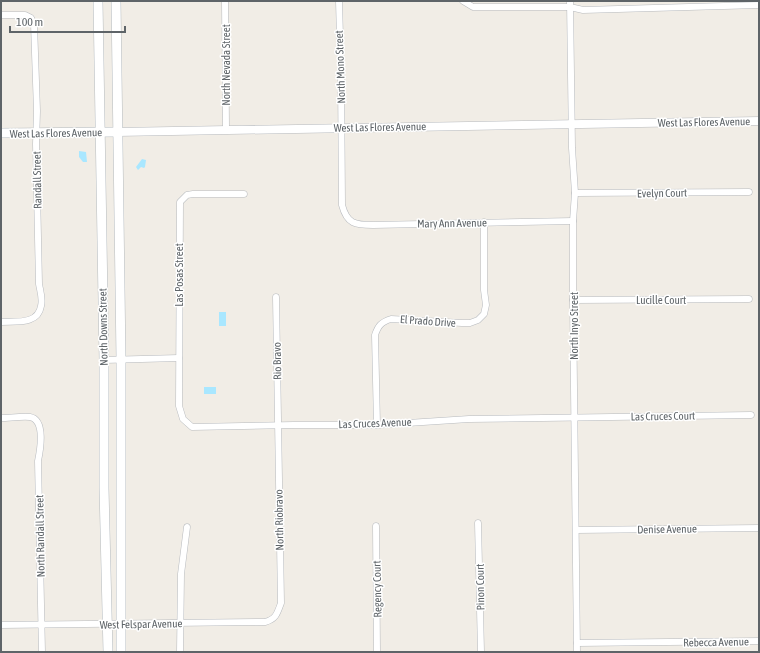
<svg xmlns="http://www.w3.org/2000/svg" width="760" height="653" viewBox="0 0 760 653" font-family="'Asap Condensed',sans-serif">
	<rect width="100%" height="100%" fill="#f1ede6"/>
	<g fill="#a9e7ff">
		<polygon points="79,151 86,152 87,162 83,162 79,157"/>
		<polygon points="142,159 146,160 145,167 144,168 141,167 138,170 136,167"/>
		<rect x="219" y="312" width="7" height="14"/>
		<rect x="204" y="387" width="12" height="7"/>
	</g>
	<g fill="none" stroke-linecap="round" stroke-linejoin="round">
		<defs>
			<g id="minor">
				<polyline points="225,1 226,129"/>
				<path d="M339 1 341 74 342 205C347 224 355 225 373 225L573 221"/>
				<polyline points="463,1 473,7 570,7 583,10 759,5"/>
				<polyline points="570,1 572,148 575,193 573,221 573,300 577,652"/>
				<path d="M1 15H25L31 18 34 24 37 111 36 144 39 284C40 290 43 299 41 306 38 325 16 321 1 322"/>
				<polyline points="575,193 749,192"/>
				<polyline points="244,194 193,194 187,195 180,202 179,406 183,419 192,427 294,425 377,425 469,419 751,415"/>
				<polyline points="573,300 749,299"/>
				<polyline points="104,360 179,358"/>
				<path d="M1 418C9 418 22 416 30 417 46 420 40 451 38 461L42 652"/>
				<path d="M377 425 375 335C378 326 381 322 391 319L462 323H470L478 320 484 314 486 305 484 290V222"/>
				<polyline points="478,523 481,652"/>
				<polyline points="376,526 377,652"/>
				<polyline points="576,530 759,528"/>
				<path d="M1 625 265 622C276 619 277 614 281 603L276 297"/>
				<polyline points="577,643 759,641"/>
				<polyline points="180,652 181,574 187,527"/>
			</g>
			<polyline id="tertiary" points="117,132 759,121"/>
			<g id="secondary">
				<polyline points="98,1 104,360 104,488 108,652"/>
				<polyline points="116,1 121,359 121,652"/>
				<polyline points="1,133 117,132"/>
			</g>
		</defs>
		<use href="#minor" stroke="#b7babe" stroke-width="7"/>
		<use href="#tertiary" stroke="#b7babe" stroke-width="9"/>
		<use href="#secondary" stroke="#b5bbbf" stroke-width="10"/>
		<use href="#minor" stroke="#fff" stroke-width="6"/>
		<use href="#tertiary" stroke="#fff" stroke-width="8"/>
		<use href="#secondary" stroke="#fff" stroke-width="9"/>
	</g>
	<g text-anchor="middle" dominant-baseline="central" stroke-width="3" stroke-linejoin="round" paint-order="stroke">
		<g font-size="11" fill="#5e6468" stroke="#fff">
			<text transform="translate(226 65) rotate(-90)">North Nevada Street</text>
			<text transform="translate(340 67) rotate(-92)">North Mono Street</text>
			<text transform="translate(704 122) rotate(-1)">West Las Flores Avenue</text>
			<text transform="translate(380 127) rotate(-1)">West Las Flores Avenue</text>
			<text transform="translate(56 133) rotate(-1)">West Las Flores Avenue</text>
			<text transform="translate(37 180) rotate(-91)">Randall Street</text>
			<text transform="translate(662 193) rotate(-1)">Evelyn Court</text>
			<text transform="translate(452 223) rotate(-1)">Mary Ann Avenue</text>
			<text transform="translate(179 275) rotate(-90)">Las Posas Street</text>
			<text x="661" y="300">Lucille Court</text>
			<text transform="translate(428 321) rotate(4)">El Prado Drive</text>
			<text transform="translate(574 326) rotate(-90)">North Inyo Street</text>
			<text transform="translate(103 327) rotate(-91)">North Downs Street</text>
			<text transform="translate(277 361) rotate(-91)">Rio Bravo</text>
			<text transform="translate(663 416) rotate(-1)">Las Cruces Court</text>
			<text transform="translate(375 423) rotate(-2)">Las Cruces Avenue</text>
			<text transform="translate(279 520) rotate(-91)">North Riobravo</text>
			<text transform="translate(667 529) rotate(-1)">Denise Avenue</text>
			<text transform="translate(40 536) rotate(-91)">North Randall Street</text>
			<text transform="translate(480 587) rotate(-91)">Pinon Court</text>
			<text transform="translate(377 589) rotate(-91)">Regency Court</text>
			<text transform="translate(141 624) rotate(-1)">West Felspar Avenue</text>
			<text transform="translate(716 642) rotate(-1)">Rebecca Avenue</text>
		</g>
	</g>
	<rect width="760" height="653" fill="none" stroke="#5e6468" stroke-width="4"/>
	<path d="M10 26v6h115v-6" fill="none" stroke="#5e6468" stroke-width="2"/>
	<text x="16" y="26" font-size="12" fill="#5e6468" stroke="#ffffff" stroke-width="3" paint-order="stroke">100 m</text>
</svg>
